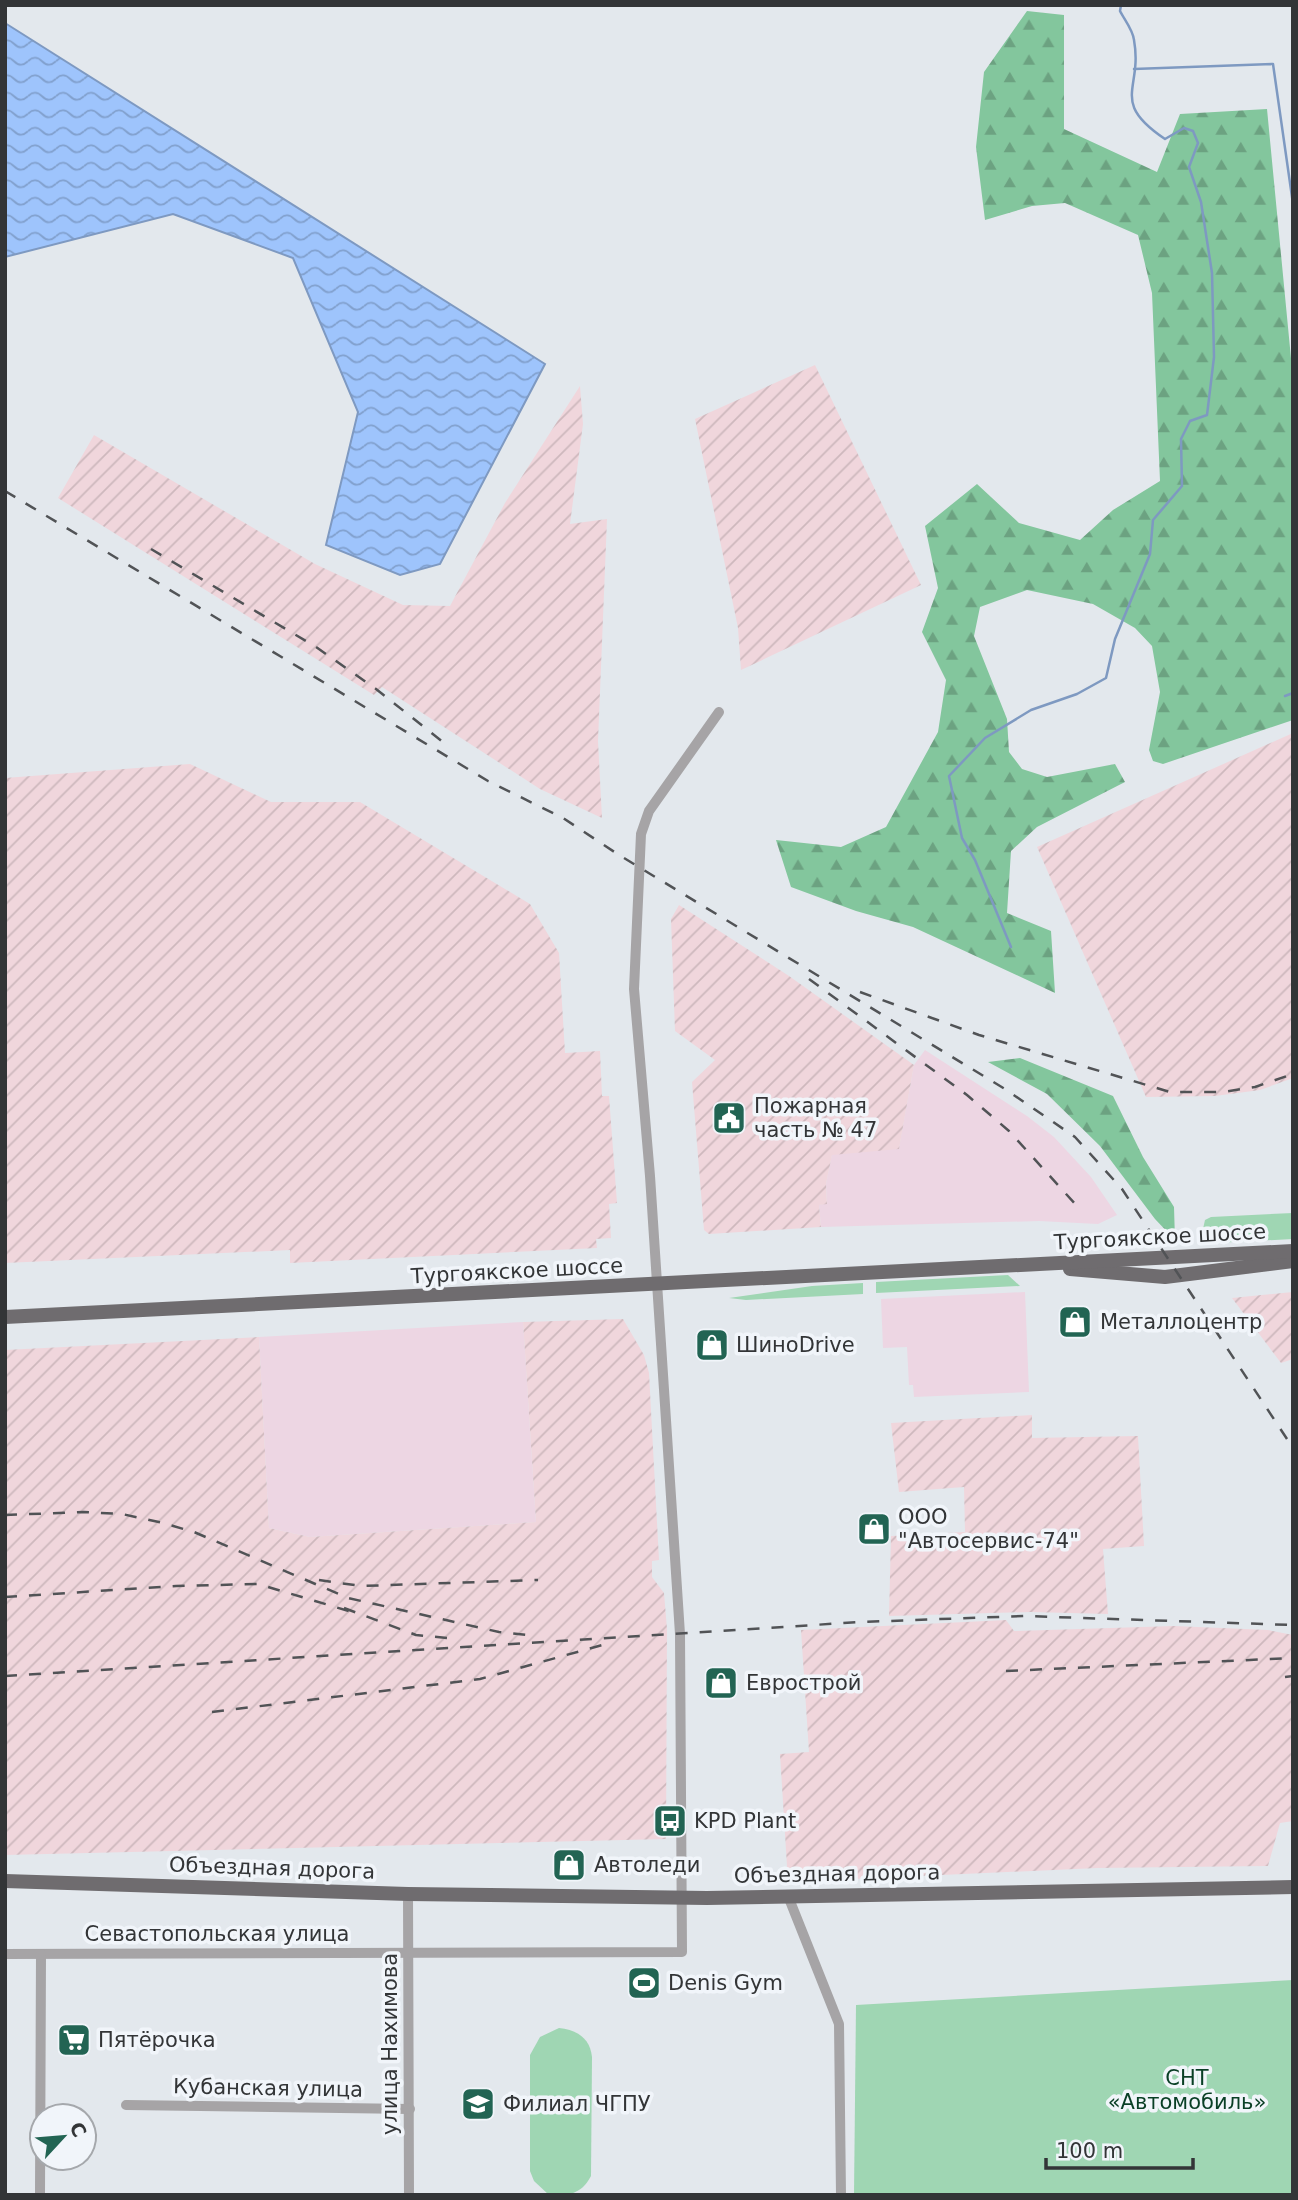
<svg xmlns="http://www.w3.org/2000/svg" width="1298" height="2200" viewBox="0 0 1298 2200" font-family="'DejaVu Sans',sans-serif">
	<defs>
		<pattern id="industrial-furrows" width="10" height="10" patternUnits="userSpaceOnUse" patternTransform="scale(1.75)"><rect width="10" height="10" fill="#f0d6dc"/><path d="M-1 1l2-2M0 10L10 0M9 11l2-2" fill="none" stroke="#ceb8bd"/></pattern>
		<pattern id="forest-firs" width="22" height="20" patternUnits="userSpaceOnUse" patternTransform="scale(1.75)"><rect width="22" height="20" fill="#83c69d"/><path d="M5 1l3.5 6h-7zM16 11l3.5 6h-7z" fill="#6ca281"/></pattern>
		<pattern id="water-waves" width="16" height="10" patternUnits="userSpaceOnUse" patternTransform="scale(1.75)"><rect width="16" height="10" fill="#9ec4fc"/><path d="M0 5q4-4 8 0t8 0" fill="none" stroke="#81a0cd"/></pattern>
	</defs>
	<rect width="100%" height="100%" fill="#e3e8ed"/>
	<g fill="#edd6e3">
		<polygon points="925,1050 1027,1116 1054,1137 1091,1177 1117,1215 1098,1224 1039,1221 821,1227 819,1205 827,1203 826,1184 832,1154 899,1148 914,1065"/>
		<polygon points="1025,1292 1029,1392 914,1397 913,1385 909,1385 907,1347 883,1348 881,1299"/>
		<polygon points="523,1322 536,1522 310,1537 269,1528 259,1337"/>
	</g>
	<g fill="url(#industrial-furrows)">
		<polygon points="815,365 921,585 741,670 738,628 695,419"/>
		<polygon points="580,386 583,424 570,524 607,519 598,741 602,818 540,789 382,687 374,695 58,498 94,435 315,564 403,605 450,606 505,503"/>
		<polygon points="1293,733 1293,1078 1260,1090 1215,1096 1146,1097 1037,847"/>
		<polygon points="190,764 271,802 360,802 530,904 559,953 565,1053 600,1051 602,1096 609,1096 617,1203 609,1204 611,1238 596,1239 597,1248 290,1263 290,1250 5,1263 5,778"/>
		<polygon points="679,905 789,976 914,1065 899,1149 832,1155 826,1184 827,1204 819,1205 821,1227 709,1234 704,1230 692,1082 715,1060 675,1031 671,919"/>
		<polygon points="1293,1292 1293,1359 1281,1363 1232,1298"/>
		<polygon points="623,1319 644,1355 649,1373 659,1560 652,1561 652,1577 664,1593 667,1629 666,1839 5,1855 5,1350 259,1337 269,1528 310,1537 536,1522 523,1322"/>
		<polygon points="1032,1415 1032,1438 1138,1436 1144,1546 1103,1549 1108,1614 1031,1612 889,1616 891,1536 965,1532 964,1487 899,1492 891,1423"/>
		<polygon points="1006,1620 1014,1631 1174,1626 1268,1630 1293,1635 1293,1821 1280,1823 1268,1866 1097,1868 788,1882 780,1754 809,1752 801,1630"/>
	</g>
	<g fill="#9fd6b3">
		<polygon points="1293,1213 1293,1239 1214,1243 1208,1241 1203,1229 1205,1220 1211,1217"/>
		<polygon points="1008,1275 1020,1286 876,1293 876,1282"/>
		<polygon points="863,1283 863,1294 746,1300 729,1298 812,1286"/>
		<polygon points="1293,1980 1293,2195 854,2195 856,2005"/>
		<path d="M559 2028C577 2030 590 2038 592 2057L591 2176C581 2195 569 2195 549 2195L534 2181 530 2171V2055L540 2037Z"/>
	</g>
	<g fill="url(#forest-firs)">
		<polygon points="1027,11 1064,15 1064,129 1157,172 1180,114 1267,109 1293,379 1293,720 1163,764 1153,761 1149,750 1160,692 1152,646 1135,628 1093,604 1027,590 980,607 974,636 1007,719 1009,752 1022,769 1047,777 1115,764 1125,782 1037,827 1011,851 1007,913 1051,931 1055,993 913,927 856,911 791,887 776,840 841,847 886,827 938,732 946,680 922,632 938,588 925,526 977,484 1019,523 1080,540 1113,510 1160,481 1152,293 1138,235 1065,203 1032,206 985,220 976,147 984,72"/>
		<polygon points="1020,1058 1113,1096 1143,1157 1174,1207 1175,1240 1155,1219 1100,1146 1047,1094 988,1062"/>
	</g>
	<polygon fill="url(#water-waves)" stroke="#7e99c1" stroke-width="2" points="5,23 545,364 440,564 400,575 326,545 358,412 293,258 173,214 5,257"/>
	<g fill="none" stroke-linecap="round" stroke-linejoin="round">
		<g stroke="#7e99c1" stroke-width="2.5">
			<polyline points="1134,69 1273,64 1293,204"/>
			<polyline points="1285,696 1293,693"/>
			<path d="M1011 947 975 860 962 838 949 776 985 738 1031 710 1077 694 1106 678 1115 639 1150 554 1153 520 1182 486 1181 439 1190 421 1207 415 1214 357 1212 273 1201 202 1189 167 1198 143 1193 131 1184 128 1165 139C1109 101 1143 90 1134 40 1133 30 1124 19 1120 11L1121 5"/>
		</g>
		<g stroke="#a6a4a6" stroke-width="10">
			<polyline points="408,1894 409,2195"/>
			<polyline points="788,1896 839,2024 841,2195"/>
			<polyline points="5,1954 682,1952 680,1634 650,1176 634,989 641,834 649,811 719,712"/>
			<polyline points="126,2105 410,2109"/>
			<polyline points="40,2195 41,1954"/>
		</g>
		<g stroke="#6f6c6f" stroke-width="14">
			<polyline points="1070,1269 1165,1277 1293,1261"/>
			<polyline points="5,1317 1293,1251"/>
			<polyline points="5,1881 408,1894 707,1898 1293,1887"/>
		</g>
		<g stroke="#515356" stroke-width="2.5" stroke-dasharray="12 12" stroke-linecap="butt">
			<polyline points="5,491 488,781 563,818 619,855 1005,1089 1075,1137 1122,1189 1293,1448"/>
			<polyline points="151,549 316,647 376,689 448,746"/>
			<polyline points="809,979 967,1095 1009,1131 1077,1206"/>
			<polyline points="860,992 979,1035 1170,1092 1223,1092 1255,1087 1293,1074"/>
			<polyline points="5,1515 84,1512 122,1514 163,1523 194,1532 348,1598 499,1632 528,1635"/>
			<polyline points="319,1580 361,1586 538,1580"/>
			<polyline points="5,1597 176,1586 258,1584 352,1612"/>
			<polyline points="344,1608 416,1635 458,1639"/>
			<polyline points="1006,1671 1293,1658"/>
			<polyline points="5,1676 861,1622 1024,1616 1293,1625"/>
			<polyline points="1285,1677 1293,1676"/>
			<polyline points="212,1712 480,1679 606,1644"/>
		</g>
	</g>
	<defs>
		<symbol id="civic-square" viewBox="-11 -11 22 22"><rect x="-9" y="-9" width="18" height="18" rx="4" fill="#226453" stroke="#f1f5fa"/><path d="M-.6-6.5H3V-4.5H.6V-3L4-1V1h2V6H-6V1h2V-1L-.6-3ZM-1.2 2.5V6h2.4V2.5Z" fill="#fff"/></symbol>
		<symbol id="shop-square" viewBox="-11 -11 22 22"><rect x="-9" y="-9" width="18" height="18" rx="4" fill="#226453" stroke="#f1f5fa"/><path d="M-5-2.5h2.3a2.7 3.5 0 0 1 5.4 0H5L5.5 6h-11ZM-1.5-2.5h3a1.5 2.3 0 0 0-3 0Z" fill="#fff"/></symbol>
		<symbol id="bus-square" viewBox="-11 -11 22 22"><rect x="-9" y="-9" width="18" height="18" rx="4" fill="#226453" stroke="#f1f5fa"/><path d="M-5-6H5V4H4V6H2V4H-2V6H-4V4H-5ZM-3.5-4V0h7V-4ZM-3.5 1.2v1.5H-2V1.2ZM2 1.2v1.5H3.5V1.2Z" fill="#fff"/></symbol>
		<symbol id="stadium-square" viewBox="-11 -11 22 22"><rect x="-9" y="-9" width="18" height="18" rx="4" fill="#226453" stroke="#f1f5fa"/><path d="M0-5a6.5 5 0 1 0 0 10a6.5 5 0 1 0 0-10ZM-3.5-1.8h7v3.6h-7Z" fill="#fff"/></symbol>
		<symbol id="supermarket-square" viewBox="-11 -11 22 22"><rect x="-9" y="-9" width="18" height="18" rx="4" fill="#226453" stroke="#f1f5fa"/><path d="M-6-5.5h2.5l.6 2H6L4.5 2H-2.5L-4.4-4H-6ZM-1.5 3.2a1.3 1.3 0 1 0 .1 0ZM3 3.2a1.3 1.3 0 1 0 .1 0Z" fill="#fff"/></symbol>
		<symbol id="university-square" viewBox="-11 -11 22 22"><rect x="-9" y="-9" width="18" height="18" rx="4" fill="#226453" stroke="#f1f5fa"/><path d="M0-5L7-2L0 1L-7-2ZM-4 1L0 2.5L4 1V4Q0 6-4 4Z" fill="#fff"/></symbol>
	</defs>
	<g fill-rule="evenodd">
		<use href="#civic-square" x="710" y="1099" width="38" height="38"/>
		<use href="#shop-square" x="1056" y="1303" width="38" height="38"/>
		<use href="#shop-square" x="693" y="1326" width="38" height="38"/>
		<use href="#shop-square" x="855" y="1510" width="38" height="38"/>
		<use href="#shop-square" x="702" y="1664" width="38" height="38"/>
		<use href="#bus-square" x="651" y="1802" width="38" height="38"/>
		<use href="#shop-square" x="550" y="1846" width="38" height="38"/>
		<use href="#stadium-square" x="625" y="1964" width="38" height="38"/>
		<use href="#supermarket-square" x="55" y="2021" width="38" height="38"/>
		<use href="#university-square" x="459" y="2085" width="38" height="38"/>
	</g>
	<g text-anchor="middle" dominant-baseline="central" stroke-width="7" stroke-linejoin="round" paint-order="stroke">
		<g font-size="21" fill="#333537" stroke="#f1f5fa" text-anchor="start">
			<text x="754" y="1106">Пожарная<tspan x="754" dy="24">часть № 47</tspan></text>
			<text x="1100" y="1322">Металлоцентр</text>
			<text x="736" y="1345">ШиноDrive</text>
			<text x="898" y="1517">ООО<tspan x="898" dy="24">"Автосервис-74"</tspan></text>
			<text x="746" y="1683">Еврострой</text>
			<text x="694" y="1821">KPD Plant</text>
			<text x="594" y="1865">Автоледи</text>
			<text x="668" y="1983">Denis Gym</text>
			<text x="98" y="2040">Пятёрочка</text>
			<text x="503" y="2104">Филиал ЧГПУ</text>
		</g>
		<g font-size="21" fill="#333537" stroke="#f1f5fa">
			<text transform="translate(1160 1237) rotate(-3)">Тургоякское шоссе</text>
			<text transform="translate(517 1271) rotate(-3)">Тургоякское шоссе</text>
			<text transform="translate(272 1868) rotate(2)">Объездная дорога</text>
			<text transform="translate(837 1874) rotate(-1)">Объездная дорога</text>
			<text x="217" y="1934">Севастопольская улица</text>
			<text transform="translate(390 2044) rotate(-90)">улица Нахимова</text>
			<text transform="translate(268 2088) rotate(1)">Кубанская улица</text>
		</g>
		<g font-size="21" fill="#093f25" stroke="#f1f5fa">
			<text x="1187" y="2078">СНТ<tspan x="1187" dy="24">«Автомобиль»</tspan></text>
		</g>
	</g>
	<rect width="1298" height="2200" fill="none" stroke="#333537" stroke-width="14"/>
	<g transform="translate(63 2137) rotate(64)"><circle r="33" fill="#f1f5fa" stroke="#a5a8ac" stroke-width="2"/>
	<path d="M0-5L12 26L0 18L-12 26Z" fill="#226453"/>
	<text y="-10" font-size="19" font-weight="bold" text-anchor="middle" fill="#333537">С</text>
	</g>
	<path d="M1046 2158v10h147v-10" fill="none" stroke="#333537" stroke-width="3.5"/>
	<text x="1056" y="2158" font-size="21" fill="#333537" stroke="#f1f5fa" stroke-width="5" paint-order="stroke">100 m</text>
</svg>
